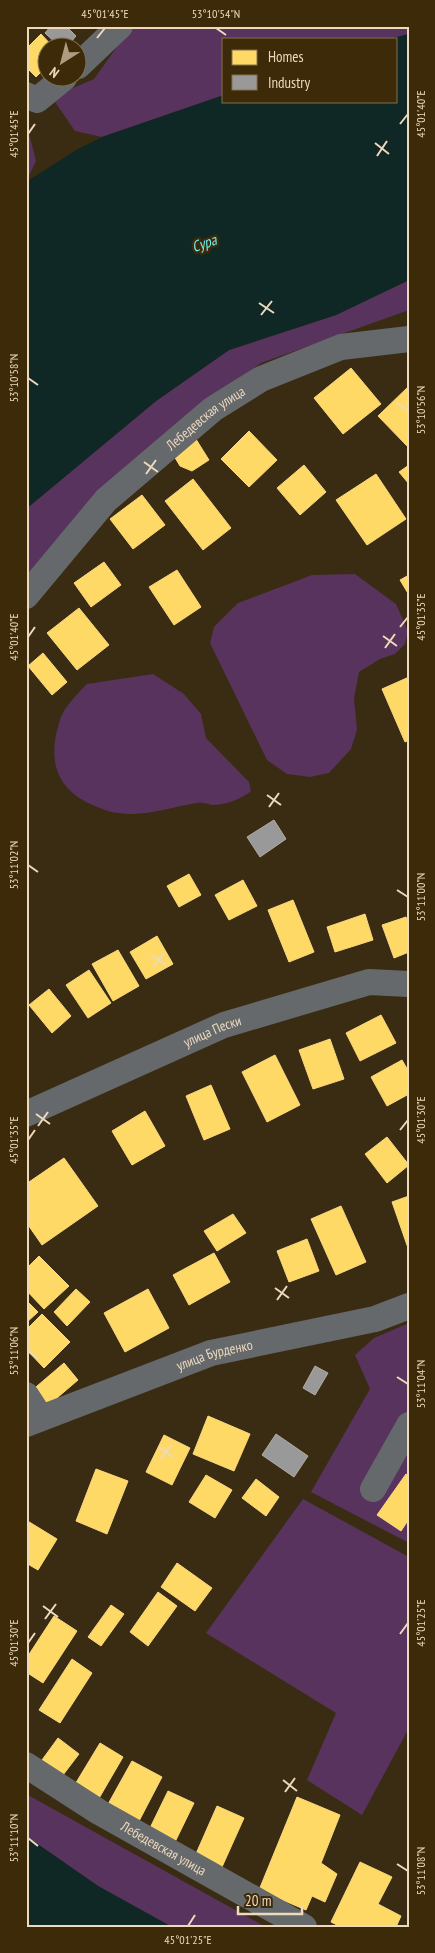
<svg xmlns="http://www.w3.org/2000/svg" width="435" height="1953" viewBox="0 0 435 1953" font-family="'PT Sans Narrow',sans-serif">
	<rect width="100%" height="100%" fill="#3a2c12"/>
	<g fill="#57335d">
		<polygon points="136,26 409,26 409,34 389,39 224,39 224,95 102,137 75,131 55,102 61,93 94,79 119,44"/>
		<polygon points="26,135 30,137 36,161 26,182"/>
		<polygon points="409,280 409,310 261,363 202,404 26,578 26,509 156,401 229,350 336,315"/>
		<polygon points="355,574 396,604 408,631 405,644 395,654 380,659 359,672 354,698 357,730 351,749 329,773 310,777 287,774 267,760 210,643 214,627 238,603 312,575"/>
		<path d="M153 674 184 694 201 714 206 738 249 782 251 791C242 799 225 805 212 805 207 804 203 802 197 803 171 807 146 817 118 813 112 813 106 810 100 808 55 792 46 760 61 717 66 705 78 693 87 684Z"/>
		<polygon points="409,1323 409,1543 311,1492 370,1389 355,1355 374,1338"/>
		<polygon points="303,1499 409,1557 409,1728 362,1815 307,1780 336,1713 206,1633"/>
		<polygon points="26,1794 266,1927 172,1927 98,1886 26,1836"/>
	</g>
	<g fill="#0f2725">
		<polygon points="409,34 409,280 336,315 229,350 156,401 26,509 26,182 78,149 102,137 224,95 224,101 396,101 396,39 389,39"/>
		<polygon points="26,1836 98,1886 172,1927 26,1927"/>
	</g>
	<g fill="#ffd966" stroke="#fad980">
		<polygon points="41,34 54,48 48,48 48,65 36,77 26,67 26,49"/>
		<polygon points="351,368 381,404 343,434 314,398"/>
		<polygon points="409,386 409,446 408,447 378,416"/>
		<polygon points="249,431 277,460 249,487 221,459"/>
		<polygon points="194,436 209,460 192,471 180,466 171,451"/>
		<polygon points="304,465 326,492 300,515 277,488"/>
		<polygon points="409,465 409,484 399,472"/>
		<polygon points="376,474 406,519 367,545 336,500"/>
		<polygon points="193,479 231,528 203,550 165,501"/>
		<polygon points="142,495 165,525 133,549 110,519"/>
		<polygon points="104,562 121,585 91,607 74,583"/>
		<polygon points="177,570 201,607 174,625 149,587"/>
		<polygon points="409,575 409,595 400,580"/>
		<polygon points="79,608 109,645 77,670 47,633"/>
		<polygon points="43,653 67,682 52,695 28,666"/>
		<polygon points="409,677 409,740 405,742 382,689"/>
		<polygon points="189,874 201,895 179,907 167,886"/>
		<polygon points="243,880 257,906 229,920 215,895"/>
		<polygon points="293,900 314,952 289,962 268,910"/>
		<polygon points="365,914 373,940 335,952 327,927"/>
		<polygon points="406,917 409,925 409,952 394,958 382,925"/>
		<polygon points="157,936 173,964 146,979 130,952"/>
		<polygon points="118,950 139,986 113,1001 92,964"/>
		<polygon points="89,970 111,1003 88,1018 66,985"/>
		<polygon points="49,989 71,1016 52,1033 29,1005"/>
		<polygon points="381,1015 396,1043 360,1061 346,1033"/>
		<polygon points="330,1039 344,1079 313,1089 299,1050"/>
		<polygon points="275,1055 300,1105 267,1122 242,1072"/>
		<polygon points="402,1060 409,1072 409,1094 387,1106 371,1077"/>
		<polygon points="211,1085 230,1129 204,1140 186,1096"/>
		<polygon points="145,1111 165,1146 132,1165 112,1131"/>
		<polygon points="387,1137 409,1165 387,1183 365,1154"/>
		<polygon points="64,1158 98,1206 42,1245 26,1222 26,1184"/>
		<polygon points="409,1196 409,1248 408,1248 392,1202"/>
		<polygon points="341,1206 366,1262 336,1275 311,1219"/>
		<polygon points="233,1214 246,1233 217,1251 204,1231"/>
		<polygon points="307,1239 319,1271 289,1282 277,1251"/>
		<polygon points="214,1253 230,1282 189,1305 173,1275"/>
		<polygon points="39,1256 69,1286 44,1309 26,1290 26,1269"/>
		<polygon points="76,1289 90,1302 67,1326 54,1312"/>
		<polygon points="148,1289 169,1328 125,1352 104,1313"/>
		<polygon points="26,1300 38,1312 26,1323"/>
		<polygon points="42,1314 70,1342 44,1368 26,1349 26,1330"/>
		<polygon points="64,1363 78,1380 44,1409 30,1392"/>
		<polygon points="208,1416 250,1434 234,1471 193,1454"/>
		<polygon points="164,1435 190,1448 172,1485 146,1472"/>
		<polygon points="96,1469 128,1481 107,1534 76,1521"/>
		<polygon points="406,1474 409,1476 409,1519 401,1531 377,1515"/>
		<polygon points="206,1475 232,1490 215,1518 189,1502"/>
		<polygon points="256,1479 279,1497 266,1516 242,1498"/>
		<polygon points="26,1520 57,1539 38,1570 26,1563"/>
		<polygon points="177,1563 212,1588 195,1611 161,1587"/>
		<polygon points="158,1592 177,1606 148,1646 130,1632"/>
		<polygon points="111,1605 124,1614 101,1646 88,1637"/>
		<polygon points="54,1616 77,1631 43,1683 26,1672 26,1659"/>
		<polygon points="72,1659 92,1673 60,1723 39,1710"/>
		<polygon points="58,1738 79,1754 63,1775 42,1760"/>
		<polygon points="100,1743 123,1757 98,1800 74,1786"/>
		<polygon points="132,1761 162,1777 138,1823 107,1806"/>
		<polygon points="168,1791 194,1803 175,1842 149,1830"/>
		<polygon points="297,1797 340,1815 321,1863 337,1874 325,1902 312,1896 306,1910 259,1890"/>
		<polygon points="217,1806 244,1818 222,1867 195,1856"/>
		<polygon points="360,1862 392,1877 378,1904 401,1916 396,1927 341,1927 331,1922"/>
	</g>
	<g fill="#999" stroke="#b2aca4">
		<polygon points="51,26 66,26 76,36 66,48 61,48 45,33"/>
		<polygon points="274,820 286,839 260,857 247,837"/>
		<polygon points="315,1366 328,1373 315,1395 303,1388"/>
		<polygon points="276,1434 308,1456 294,1477 262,1455"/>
	</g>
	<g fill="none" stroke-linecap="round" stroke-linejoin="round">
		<g stroke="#65696c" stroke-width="26">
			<polyline points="78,66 120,26"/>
			<polyline points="26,95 37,100 64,78"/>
			<path id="s1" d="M26 596 106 500 213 409 261 379 341 347 409 339"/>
			<path id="s2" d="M26 1114 224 1025 369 982 409 984"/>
			<polyline points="26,1395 41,1418"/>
			<path id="s3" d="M26 1424 211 1353 375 1319 409 1306"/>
			<polyline points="373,1489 409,1425"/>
			<path id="s4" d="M26 1765 99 1812 304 1927"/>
		</g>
	</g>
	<path fill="none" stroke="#edd9bc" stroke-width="2" d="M216 28 226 35M97 38 105 28M400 124 408 114M28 134 35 124M375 143 389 154M377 156 387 141M259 303 274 313M261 315 272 301M28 378 38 385M397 403 408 410M144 462 158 472M146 474 156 460M400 627 408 617M383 636 397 646M28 637 35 627M385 648 395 634M267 795 281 805M269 807 279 793M28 865 38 872M397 890 408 897M151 955 166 965M153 967 164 953M36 1114 50 1124M38 1126 48 1112M400 1130 408 1120M28 1140 35 1130M275 1288 289 1298M277 1300 287 1286M28 1351 38 1359M397 1377 408 1384M159 1447 173 1457M161 1459 171 1445M43 1606 58 1617M45 1619 56 1604M400 1634 408 1623M28 1643 35 1633M283 1780 297 1791M285 1792 295 1778M28 1838 38 1846M397 1864 408 1871M188 1926 195 1915"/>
	<g text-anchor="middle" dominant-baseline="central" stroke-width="5" stroke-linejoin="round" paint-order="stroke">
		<g font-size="14" fill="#edd9bc" stroke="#3d2a09">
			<text stroke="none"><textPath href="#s1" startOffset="254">Лебедевская улица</textPath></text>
			<text stroke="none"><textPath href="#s2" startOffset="204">улица Пески</textPath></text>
			<text stroke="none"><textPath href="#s3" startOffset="201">улица Бурденко</textPath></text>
			<text stroke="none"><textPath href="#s4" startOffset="161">Лебедевская улица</textPath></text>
		</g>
		<g font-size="15" font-style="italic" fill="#6deff1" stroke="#3d2a09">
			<text transform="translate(204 243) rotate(-19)">Сура</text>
		</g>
	</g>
	<rect width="435" height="1953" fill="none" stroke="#3d2a09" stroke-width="55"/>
	<rect x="222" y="38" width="175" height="65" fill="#3d2a09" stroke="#837051"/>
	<rect x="232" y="50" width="25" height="15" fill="#ffd966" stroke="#837051"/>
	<text x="268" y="62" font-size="15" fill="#edd9bc">Homes</text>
	<rect x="232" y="75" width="25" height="15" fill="#999999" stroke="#837051"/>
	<text x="268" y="88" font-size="15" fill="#edd9bc">Industry</text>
	<g transform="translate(62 62) rotate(216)"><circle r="24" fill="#3d2a09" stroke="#837051"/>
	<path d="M0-4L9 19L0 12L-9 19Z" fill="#ae9c80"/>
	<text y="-8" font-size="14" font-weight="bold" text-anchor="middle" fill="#edd9bc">N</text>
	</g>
	<path d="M238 1906v8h64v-8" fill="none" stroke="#edd9bc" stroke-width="2.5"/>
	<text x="245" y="1906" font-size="15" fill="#edd9bc" stroke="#3d2a09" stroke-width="4" paint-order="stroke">20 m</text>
	<rect x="28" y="28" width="380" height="1898" fill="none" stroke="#edd9bc" stroke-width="2"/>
	<g font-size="12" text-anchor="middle" fill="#edd9bc">
		<text x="105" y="18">45°01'45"E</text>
		<text x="216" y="18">53°10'54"N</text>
		<text transform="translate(421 114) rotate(-90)" y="4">45°01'40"E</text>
		<text transform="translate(14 134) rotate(-90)" y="4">45°01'45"E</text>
		<text transform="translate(14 378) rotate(-90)" y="4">53°10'58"N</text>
		<text transform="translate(421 410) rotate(-90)" y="4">53°10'56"N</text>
		<text transform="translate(421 617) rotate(-90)" y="4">45°01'35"E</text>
		<text transform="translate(14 637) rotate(-90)" y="4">45°01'40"E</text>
		<text transform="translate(14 865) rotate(-90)" y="4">53°11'02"N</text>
		<text transform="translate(421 897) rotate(-90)" y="4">53°11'00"N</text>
		<text transform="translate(421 1120) rotate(-90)" y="4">45°01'30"E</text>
		<text transform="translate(14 1140) rotate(-90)" y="4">45°01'35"E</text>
		<text transform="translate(14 1351) rotate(-90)" y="4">53°11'06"N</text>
		<text transform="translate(421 1384) rotate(-90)" y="4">53°11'04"N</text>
		<text transform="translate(421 1623) rotate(-90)" y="4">45°01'25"E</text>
		<text transform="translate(14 1643) rotate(-90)" y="4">45°01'30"E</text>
		<text transform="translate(14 1838) rotate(-90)" y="4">53°11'10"N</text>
		<text transform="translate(421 1871) rotate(-90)" y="4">53°11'08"N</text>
		<text x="188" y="1944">45°01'25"E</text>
	</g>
</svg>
